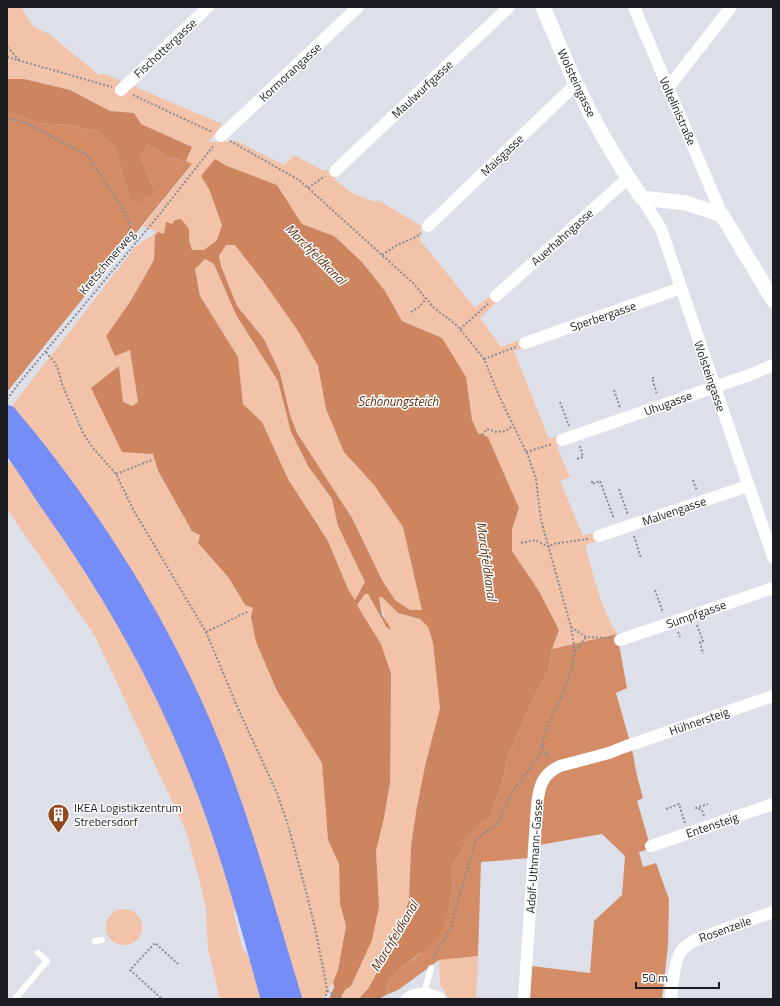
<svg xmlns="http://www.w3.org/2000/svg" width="780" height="1006" viewBox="0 0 780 1006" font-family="'Titillium Web',sans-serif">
	<rect width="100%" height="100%" fill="#dde0e9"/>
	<g fill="#f2c2a9">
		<path d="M7 7H21L33 26 49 34 99 75 105 74 222 124 209 142 237 141 284 165 294 155 322 170H329L335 175 336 181 354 194 375 202 378 200 421 226 420 240 475 308 490 296 496 303 480 318 501 347 523 339 526 347 514 351 549 439 564 435 566 443 557 447 570 477 560 481 583 536 597 532 600 540 585 545C594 576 600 607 617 634L552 649 559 630 539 591 512 551V529L519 508 488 437 478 433 472 420 469 401 442 338 402 321 385 291 362 262 334 236 302 224 277 185 227 166 215 159 201 176 209 189 222 225 217 240 204 250H192L189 240V229L155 235 154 260 130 302 106 336 130 350 138 402 132 406 91 389 153 454 158 472 192 531 200 535 198 543 229 578 245 605 253 608 256 642 277 691 322 763 328 840 339 864 340 904 346 926 338 970 333 982 323 999H300L255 847 11 407 136 246 157 232 143 226 192 165 186 161 192 147 141 124 134 113 110 111 70 90 24 79H7Z"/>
		<polygon points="226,245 235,245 263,281 298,331 318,366 326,409 344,452 374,485 403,527 422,610 410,610 395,600 382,580 352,518 297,433 290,415 280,373 264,339 237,306 221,266 219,256"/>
		<polygon points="205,259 214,264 236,315 278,381 291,432 308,466 332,499 338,526 365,582 355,601 348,589 328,541 288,479 262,422 243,404 238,357 200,296 195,269"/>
		<polygon points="7,461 15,466 55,521 143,663 209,817 236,906 234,915 242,947 256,968 264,999 220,999 208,949 206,910 199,878 186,831 95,636 7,509"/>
		<polygon points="365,594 368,594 387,628 379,597 382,597 398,613 420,619 428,627 433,643 440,708 425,766 416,812 411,846 409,900 397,936 368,989 361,996 360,999 340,999 345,990 351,986 360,965 379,906 376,851 384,818 390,782 389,757 381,644 357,605"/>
		<circle cx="124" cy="927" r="18"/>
		<polygon points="478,956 476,997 494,999 449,999 440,984 439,960"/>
	</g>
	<g fill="#d48c66">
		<polygon points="7,111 38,123 67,125 97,131 115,148 129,197 142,196 154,189 140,157 148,145 170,158 186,161 192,164 7,392"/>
		<polygon points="617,634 627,688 616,693 632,749 637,776 643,798 637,801 649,842 649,849 639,852 643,867 656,863 669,899 668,945 662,999 530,999 531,966 590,973 594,921 622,895 625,856 602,834 539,845 530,858 481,862 478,956 439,960 398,990 386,995 388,983 396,972 420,954 449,910 453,886 451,869 466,842 477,827 490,818 503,780 507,759 535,695 549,669 552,649"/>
	</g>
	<g fill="#cc855f" fill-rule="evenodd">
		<polygon points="7,79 24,79 70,90 110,111 134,113 141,124 192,147 186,161 170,158 148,145 140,157 154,189 153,196 143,196 141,202 136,203 129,197 115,148 97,131 67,125 38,123 7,111"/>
		<path d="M215 159 227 166 277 185 302 224 334 236 362 262 385 291 402 321 442 338 466 377 472 420 478 433 488 437 519 508 512 529V551L539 591 559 630 552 649 549 669 535 695 507 759 503 780 490 818 477 827 466 842 451 869 453 886 449 910 443 928 432 944 396 972 388 983 386 995 379 999H360L361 996 368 989 397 936 409 900 411 846 416 812 425 766 440 708 433 643 428 627 420 619 398 613 382 597H379L382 615 391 629 387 628 368 594H365L357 605 381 644 391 674 390 782 384 818 376 851 379 906 372 940 351 986 345 990 340 999H329L334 987 333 982 338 970 346 926 340 904 339 864 328 840 322 763 277 691 256 642 251 617 253 608 245 605 229 578 198 543 200 535 192 531 158 471 153 454 122 452 91 388 119 366 123 402 132 406 138 402 130 350 115 356 106 336 130 302 154 260 155 235 158 232 164 234 166 222 172 224 175 220 181 219 189 229V240L192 250H204L217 240 222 225 209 189 201 176ZM226 245H235L263 281 298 331 318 366 326 409 344 452 374 485 403 527 422 610H410L395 600 382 580 352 518 297 433 290 415 280 373 264 339 237 306 221 266 219 256ZM205 259 214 264 236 315 278 381 291 432 308 466 332 499 338 526 365 582 355 600 348 589 328 541 288 479 262 422 243 404 238 357 200 296 195 269Z"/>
	</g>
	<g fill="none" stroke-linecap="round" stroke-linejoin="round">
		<g stroke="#8a8c93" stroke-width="2" stroke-dasharray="2 2" stroke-linecap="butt">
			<polyline points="7,47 20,61"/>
			<polyline points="7,57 112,87"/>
			<polyline points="133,95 212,132"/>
			<polyline points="7,118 26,123 87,155 124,210 136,242"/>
			<polyline points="230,141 299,180 413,283 434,308 454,323 460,329 484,359 500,398 529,458 536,479 541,520 571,627 575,652 572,668 560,700 545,732 539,756 513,791 497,824 476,839 450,929 432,960"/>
			<polyline points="308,188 325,176"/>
			<polyline points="382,255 397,245 416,237 421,233"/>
			<polyline points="411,312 419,307 425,300 425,298"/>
			<polyline points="460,329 489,303"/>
			<polyline points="46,352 55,363 58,369 62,384 83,433 92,447 116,474 134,511 206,632 236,704 277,793 288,825 307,895 315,928 326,983 327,991 325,999"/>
			<polyline points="484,359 516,347"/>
			<polyline points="654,378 652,378 657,395"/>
			<polyline points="614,390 620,408"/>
			<polyline points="7,399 20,382 159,215 214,145"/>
			<polyline points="560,402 569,426"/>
			<polyline points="482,435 487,429 497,432 506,431 513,425"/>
			<polyline points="526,452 552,444"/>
			<polyline points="577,459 583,457 580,446"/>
			<polyline points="116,474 152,460"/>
			<polyline points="693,480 697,491"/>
			<polyline points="592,481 592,484 600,481 614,519"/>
			<polyline points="619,489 628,515"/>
			<polyline points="634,536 641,558"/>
			<polyline points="521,543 535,540 549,547 553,544 588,539"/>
			<polyline points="655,590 663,613"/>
			<polyline points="697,625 703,641 700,642 703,654"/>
			<polyline points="571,627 586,637 611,638"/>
			<polyline points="206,632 249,611"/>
			<polyline points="678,632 680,637"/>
			<polyline points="575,652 586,637"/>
			<polyline points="542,745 549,759"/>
			<polyline points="666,809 679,804 685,823"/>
			<polyline points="704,816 702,810 696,808 708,804"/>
			<polyline points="327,991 343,999"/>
			<polyline points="161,998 130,970 155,943 178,964"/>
		</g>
		<g stroke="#fff" stroke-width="6">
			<polyline points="95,941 102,940"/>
			<polyline points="424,993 431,968"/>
			<polyline points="15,999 47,961 38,953"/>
		</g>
		<g stroke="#fff" stroke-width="12">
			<polyline points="634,7 722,215"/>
			<polyline points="668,88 731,7"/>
			<polyline points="121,90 208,7"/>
			<polyline points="221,136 358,7"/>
			<polyline points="335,171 509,7"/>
			<polyline points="642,198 661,229 773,557"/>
			<polyline points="428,226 576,84"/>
			<polyline points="496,296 628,178"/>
			<polyline points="525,343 681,288"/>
			<polyline points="562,440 752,374 773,365"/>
			<polyline points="599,536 748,486"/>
			<polyline points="620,640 773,588"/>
			<polyline points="651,846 773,804"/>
			<path d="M407 999C417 992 429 992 440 999"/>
			<path d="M524 999 537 805C539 787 542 774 560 766L609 753 624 747 773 696"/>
			<path d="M671 999C672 986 674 960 682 950 686 946 690 943 695 940L773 912"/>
		</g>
		<path stroke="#fff" stroke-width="15" d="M543 7C554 32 564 58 576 84 594 123 617 162 642 198L686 203 722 215 773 300"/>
		<g stroke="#758df7" stroke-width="22">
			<path d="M7 416C89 513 161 628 209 746 242 828 265 914 291 999"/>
			<path d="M7 439C23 458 36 480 50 501 118 595 174 697 214 807 237 870 254 935 272 999"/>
		</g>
	</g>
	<defs>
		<symbol id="building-pin" viewBox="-11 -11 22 30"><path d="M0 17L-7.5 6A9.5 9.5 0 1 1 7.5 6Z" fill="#8f4a20" stroke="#fff"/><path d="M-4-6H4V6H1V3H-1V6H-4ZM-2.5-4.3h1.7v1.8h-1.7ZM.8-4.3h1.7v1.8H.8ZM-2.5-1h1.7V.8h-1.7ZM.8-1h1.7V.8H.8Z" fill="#fff"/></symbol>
	</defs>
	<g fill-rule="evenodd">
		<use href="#building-pin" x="46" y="802" width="25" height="34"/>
	</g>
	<g text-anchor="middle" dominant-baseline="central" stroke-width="3" stroke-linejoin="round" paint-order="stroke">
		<g font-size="12" fill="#1c1d20" stroke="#fff">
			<text transform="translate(165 48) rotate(-43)">Fischottergasse</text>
			<text transform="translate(290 72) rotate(-43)">Kormorangasse</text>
			<text transform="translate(577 83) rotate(65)">Wolsteingasse</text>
			<text transform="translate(422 89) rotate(-43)">Maulwurfgasse</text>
			<text transform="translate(678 111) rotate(66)">Voltelinistraße</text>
			<text transform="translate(502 155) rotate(-44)">Maisgasse</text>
			<text transform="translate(562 237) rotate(-42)">Auerhahngasse</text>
			<text transform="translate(107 262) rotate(-50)">Kretschmerweg</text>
			<text transform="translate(603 316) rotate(-19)">Sperbergasse</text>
			<text transform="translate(710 376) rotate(71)">Wolsteingasse</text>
			<text transform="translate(668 403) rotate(-20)">Uhugasse</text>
			<text transform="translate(674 511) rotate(-19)">Malvengasse</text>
			<text transform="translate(696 614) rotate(-19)">Sumpfgasse</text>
			<text transform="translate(699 721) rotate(-19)">Hühnersteig</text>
			<text transform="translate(712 825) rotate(-19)">Entensteig</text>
			<text transform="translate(534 856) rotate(-86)">Adolf-Uthmann-Gasse</text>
			<text transform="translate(725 929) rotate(-20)">Rosenzeile</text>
		</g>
		<g font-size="12" fill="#1c1d20" stroke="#fff" text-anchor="start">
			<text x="74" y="807">IKEA Logistikzentrum<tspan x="74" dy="14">Strebersdorf</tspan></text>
		</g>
		<g font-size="13" font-style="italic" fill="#603115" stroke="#fff">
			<text transform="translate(316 254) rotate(45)">Marchfeldkanal</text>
			<text x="398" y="401">Schönungsteich</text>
			<text transform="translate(487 561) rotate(82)">Marchfeldkanal</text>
			<text transform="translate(394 936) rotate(-59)">Marchfeldkanal</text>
		</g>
	</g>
	<rect width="780" height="1006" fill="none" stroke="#1c1d20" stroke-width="16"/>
	<path d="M636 982v6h83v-6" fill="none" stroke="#1c1d20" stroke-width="2"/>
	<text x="642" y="982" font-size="12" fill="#1c1d20" stroke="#ffffff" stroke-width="3" paint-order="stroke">50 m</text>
</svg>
